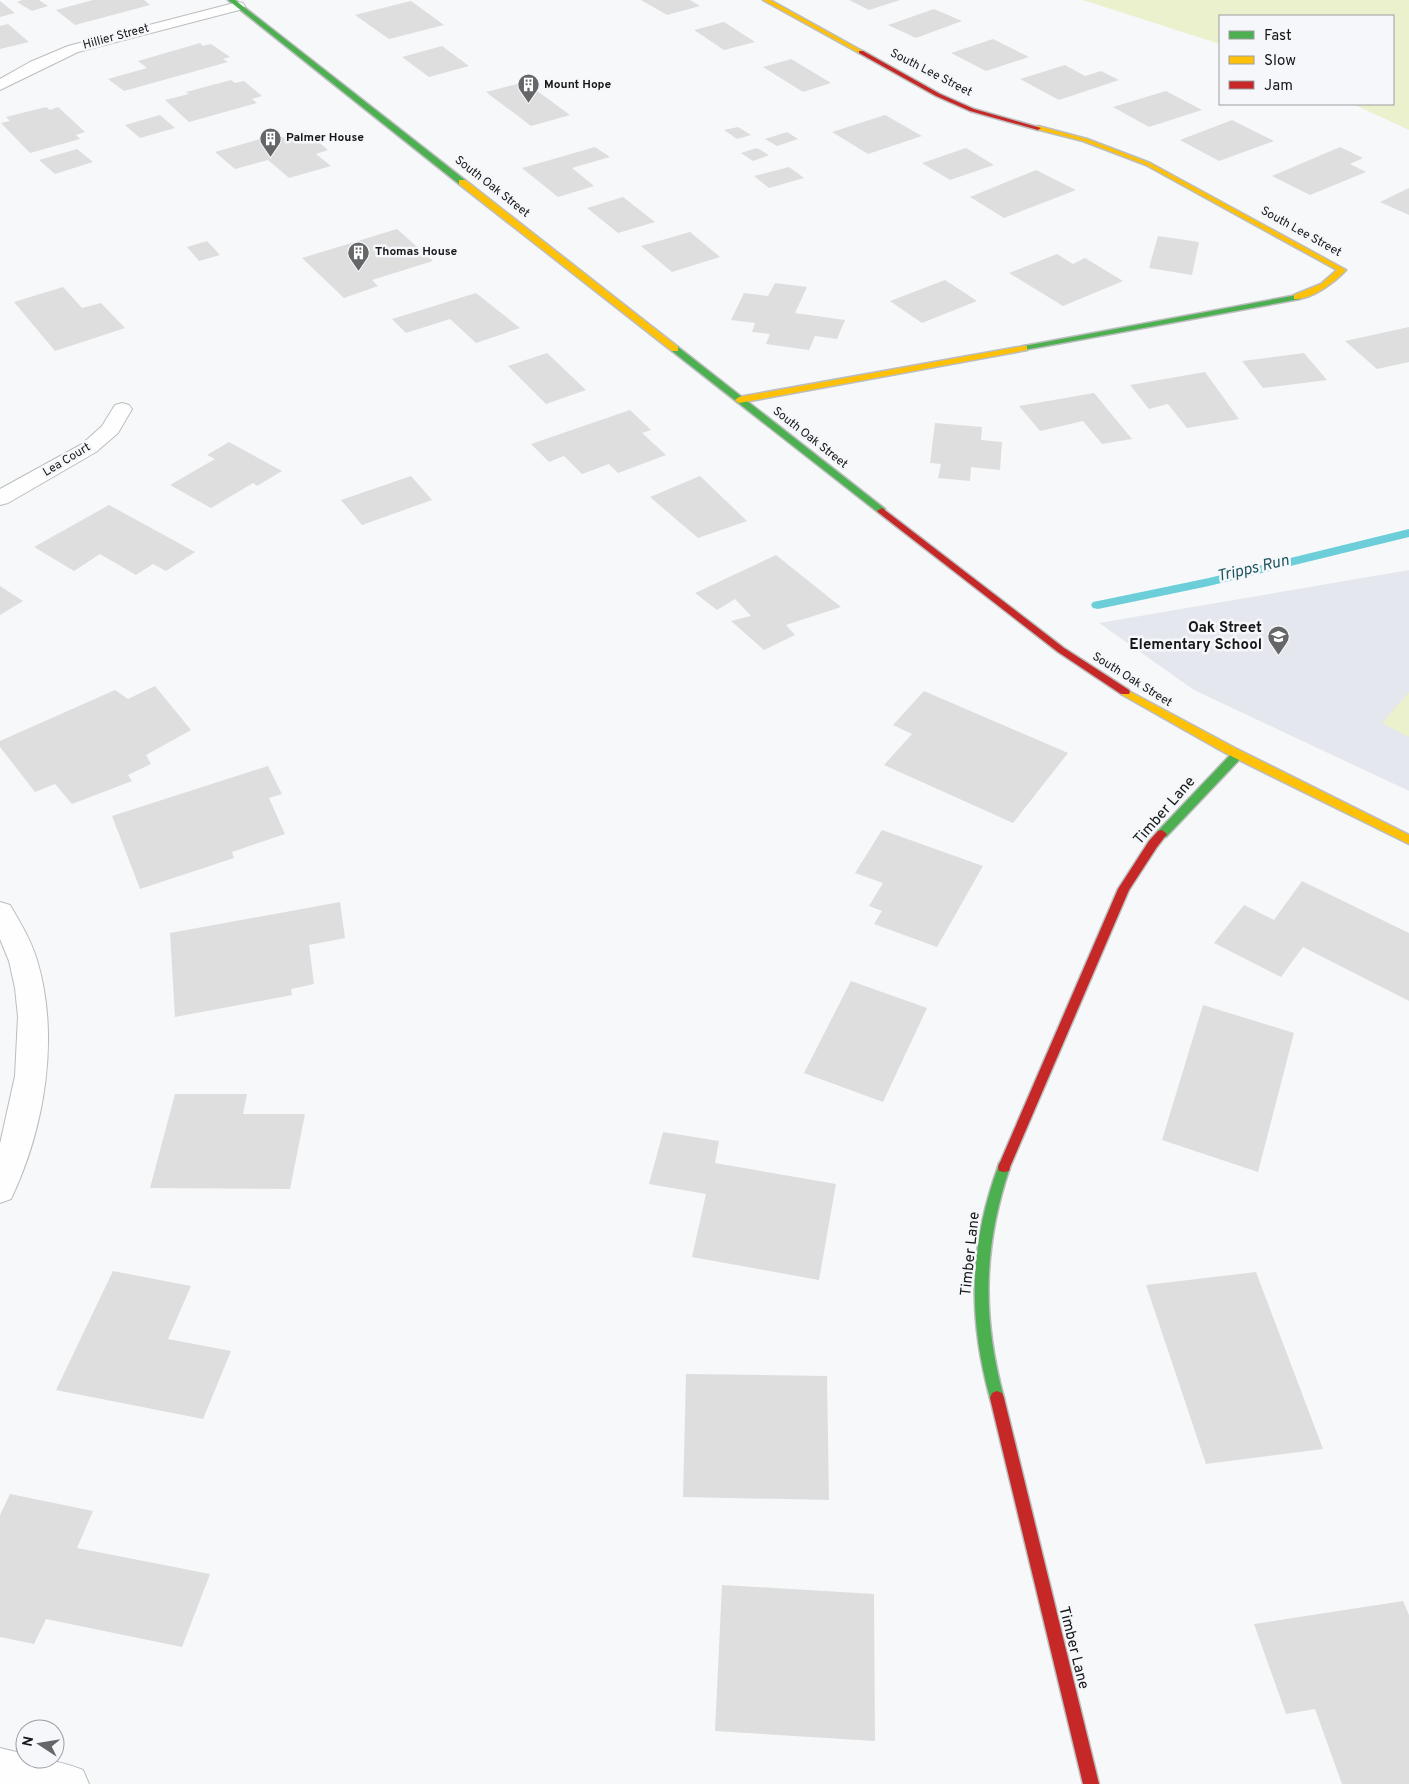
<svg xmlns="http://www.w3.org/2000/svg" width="1409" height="1784" viewBox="0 0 1409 1784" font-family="Overpass,sans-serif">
	<rect width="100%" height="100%" fill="#f6f8fa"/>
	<polygon fill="#e5e7ee" points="1409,570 1409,791 1194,690 1099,623"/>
	<g fill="#ebf0cd">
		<polygon points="1083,0 1409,0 1409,130 1353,104 1393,104 1393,16 1220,16 1220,44"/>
		<polygon points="1409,692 1409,737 1382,723"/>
	</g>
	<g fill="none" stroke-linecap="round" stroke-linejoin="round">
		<polygon fill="#6bced9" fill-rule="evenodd" points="1409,529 1409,537 1209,586 1098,609 1093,608 1091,605 1093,602 1098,601 1209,578"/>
	</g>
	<g fill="#dededf">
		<polygon points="22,0 39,0 48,6 32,11 17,2"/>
		<polygon points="93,0 144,0 150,5 75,25 56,10"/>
		<polygon points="641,0 690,0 700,6 667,15"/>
		<polygon points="849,0 900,0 869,10"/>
		<polygon points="0,1 15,13 0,17"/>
		<polygon points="411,1 444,25 389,39 355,15"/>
		<polygon points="934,9 962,21 916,38 888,25"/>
		<polygon points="724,22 755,42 724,50 694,30"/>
		<polygon points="8,24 29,42 0,49 0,26"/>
		<polygon points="993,39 1029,57 986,71 951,53"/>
		<polygon points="200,43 203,46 211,44 230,57 223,59 228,62 124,91 108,79 147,68 138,61"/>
		<polygon points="442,46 469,66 429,77 402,57"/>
		<polygon points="791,59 831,83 803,92 763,67"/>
		<polygon points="1065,65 1085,76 1101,71 1119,80 1059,100 1020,79"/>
		<polygon points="231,80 235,83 244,81 262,96 252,99 257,103 189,122 165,100 189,94 186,92"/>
		<polygon points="525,82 570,115 531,126 486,92"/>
		<polygon points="1166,91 1202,110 1149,127 1113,107"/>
		<polygon points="46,107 50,110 58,107 85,132 76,135 80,139 30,153 1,123 10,121 6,117"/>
		<polygon points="160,115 175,128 140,138 125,125"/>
		<polygon points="885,115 922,136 868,154 832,132"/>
		<polygon points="1232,120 1274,141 1219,161 1180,140"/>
		<polygon points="738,127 751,135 737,139 724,130"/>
		<polygon points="305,131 328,150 316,154 331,166 289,178 268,160 235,169 215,152 260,139 264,143"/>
		<polygon points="787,132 798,139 777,146 765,139"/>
		<polygon points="595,147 610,157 572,168 594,186 558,197 522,168"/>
		<polygon points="1340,147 1363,158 1350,164 1366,172 1310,195 1272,176"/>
		<polygon points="757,148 769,155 753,161 741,153"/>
		<polygon points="966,148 994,165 950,180 922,163"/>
		<polygon points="77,149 93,162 55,174 39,160"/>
		<polygon points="789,167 804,178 769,188 754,176"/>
		<polygon points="1036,170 1076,190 1004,218 970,197"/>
		<polygon points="1409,188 1409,215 1380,202"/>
		<polygon points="623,197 655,222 618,233 587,208"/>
		<polygon points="397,229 433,261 372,280 378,286 344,298 302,258"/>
		<polygon points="690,232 720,257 672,272 641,246"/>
		<polygon points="1158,236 1199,242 1192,275 1149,268"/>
		<polygon points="207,241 220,255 199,261 187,247"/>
		<polygon points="1057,254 1073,264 1085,258 1123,281 1063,306 1009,273"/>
		<polygon points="945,280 977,301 922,323 890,301"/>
		<polygon points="775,283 807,287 795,313 845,320 837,339 815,336 809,350 766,344 770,334 752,332 755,323 731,320 744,293 768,296"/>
		<polygon points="63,287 82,308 101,303 125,328 55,351 14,302"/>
		<polygon points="476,293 520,328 476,343 450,319 406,333 392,319"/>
		<polygon points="1409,327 1409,362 1377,369 1345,341"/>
		<polygon points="547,353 586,390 546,404 508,366"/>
		<polygon points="1304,353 1327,380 1263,388 1242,361"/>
		<polygon points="1205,372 1239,419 1187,428 1168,404 1149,409 1130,385"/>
		<polygon points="1094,393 1132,439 1102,444 1083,421 1040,431 1019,406"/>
		<polygon points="630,410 651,430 642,433 666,455 618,473 609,464 582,474 564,456 549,462 531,444"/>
		<polygon points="935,423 982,427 981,440 1002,442 1000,470 971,467 970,481 938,478 941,464 930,463"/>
		<polygon points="229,442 282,471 257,486 253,483 211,508 170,485 215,459 207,455"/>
		<polygon points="411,476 432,500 362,525 341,500"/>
		<polygon points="700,476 747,521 698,538 650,497"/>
		<polygon points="109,505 195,552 166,571 153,564 136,575 100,554 74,571 34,547"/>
		<polygon points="776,555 841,607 786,625 795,635 764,650 731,621 751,616 735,599 717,610 695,593"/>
		<polygon points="0,586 23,601 0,615"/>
		<polygon points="155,686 191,730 146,755 151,764 128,775 132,781 72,804 55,784 35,792 0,747 0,741 115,690 128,699"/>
		<polygon points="924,691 1068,753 1013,823 884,765 912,734 893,725"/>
		<polygon points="268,766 282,794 269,798 285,834 232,852 234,858 140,889 112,816"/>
		<polygon points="882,830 983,866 937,947 874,924 882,911 869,906 883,883 855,873"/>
		<polygon points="1302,881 1409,933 1409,1001 1303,947 1281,977 1214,943 1244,905 1274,920"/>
		<polygon points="340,902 345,938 309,945 314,984 291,989 292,995 175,1017 170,933"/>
		<polygon points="851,981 927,1008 883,1102 804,1073"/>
		<polygon points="1203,1005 1294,1033 1258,1172 1162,1140"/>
		<polygon points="175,1094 247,1094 243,1114 305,1114 290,1189 150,1188"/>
		<polygon points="663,1132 719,1141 715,1163 836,1184 819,1280 692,1257 706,1194 649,1184"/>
		<polygon points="113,1271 191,1286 168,1339 231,1351 203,1419 56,1390"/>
		<polygon points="1256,1272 1323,1449 1206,1464 1146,1285"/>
		<polygon points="686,1374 827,1376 829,1500 683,1497"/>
		<polygon points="10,1494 93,1511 77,1548 210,1574 182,1647 46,1619 34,1644 0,1637 0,1515"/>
		<polygon points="722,1585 874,1594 875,1741 715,1731"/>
		<polygon points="1403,1601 1409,1615 1409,1784 1342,1784 1315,1709 1286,1714 1254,1624"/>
	</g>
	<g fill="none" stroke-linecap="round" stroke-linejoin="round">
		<defs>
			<g id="street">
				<polygon points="238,2 243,3 245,6 243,9 78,52 0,90 0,79 30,62 68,46"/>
				<polygon points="122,403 129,405 132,409 118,433 96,452 8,503 0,505 0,489 82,444 102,426 115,405"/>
				<path d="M0 902 10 905C20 922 31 940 37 960 60 1036 45 1128 11 1199L0 1203V1144L15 1076 18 1017 15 988 9 961 0 939Z"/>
				<path d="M0 1748 25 1754V1759C46 1759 64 1762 83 1770L89 1784H0Z"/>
			</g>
			<g id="fast">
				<polygon points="228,0 235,0 465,180 465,184 459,184"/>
				<polygon points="1297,295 1301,297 1300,299 1024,350 1020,348 1024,346"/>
				<polygon points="672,347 678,347 885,509 885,513 879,513 672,351"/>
				<polygon points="1238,750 1243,754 1242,757 1166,837 1158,837 1157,834 1158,831 1234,751"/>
				<path d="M1004 1162 1009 1163 1010 1167C983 1247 982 1317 1004 1398L1002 1403 997 1405 992 1403 990 1398C968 1317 969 1247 998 1167L999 1163Z"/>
			</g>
			<g id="slow">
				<polygon points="763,0 770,0 864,52 859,53"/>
				<path d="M1038 126 1087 139 1150 163 1346 270C1335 282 1311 300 1294 299V295L1321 284 1337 270 1146 165 1083 141 1036 129 1035 128Z"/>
				<polygon points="459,180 465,180 678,347 678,351 672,351 459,184"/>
				<polygon points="1024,346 1027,346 1027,350 739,403 735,400 739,397"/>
				<polygon points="1125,689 1235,748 1409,835 1409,844 1227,754 1121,694 1120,692 1121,690"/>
			</g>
			<g id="jam">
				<polygon points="859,51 863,51 940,94 974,109 1041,128 1038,130 970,111 936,96 859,53"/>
				<polygon points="882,508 1064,648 1129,690 1130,692 1129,694 1121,694 1058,652 879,513 877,511"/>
				<polygon points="1162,830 1167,834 1157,847 1129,890 1010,1167 1009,1171 1004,1172 999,1171 998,1167 1118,889 1149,841 1158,831"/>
				<polygon points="997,1391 1002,1393 1004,1398 1099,1784 1083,1784 990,1398 992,1393"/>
			</g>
		</defs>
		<use href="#street" stroke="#bcbdbe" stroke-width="2"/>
		<use href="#fast" stroke="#bcbdbe" stroke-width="3"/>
		<use href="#slow" stroke="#bcbdbe" stroke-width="3"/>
		<use href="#jam" stroke="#bcbdbe" stroke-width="3"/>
		<use href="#street" fill="#fefefe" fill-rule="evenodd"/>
		<use href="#fast" fill="#4caf50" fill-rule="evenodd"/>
		<use href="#slow" fill="#ffc107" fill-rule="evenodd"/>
		<use href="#jam" fill="#c62828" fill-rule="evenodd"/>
	</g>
	<defs>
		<symbol id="building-pin" viewBox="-11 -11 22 30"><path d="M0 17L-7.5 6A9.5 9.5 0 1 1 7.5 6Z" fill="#646667" stroke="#f5f7fb"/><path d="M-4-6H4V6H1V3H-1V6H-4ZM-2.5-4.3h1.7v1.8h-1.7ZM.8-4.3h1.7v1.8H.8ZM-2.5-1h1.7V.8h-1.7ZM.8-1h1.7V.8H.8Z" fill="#fff"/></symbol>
		<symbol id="school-pin" viewBox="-11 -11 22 30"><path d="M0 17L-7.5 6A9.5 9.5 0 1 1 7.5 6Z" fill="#646667" stroke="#f5f7fb"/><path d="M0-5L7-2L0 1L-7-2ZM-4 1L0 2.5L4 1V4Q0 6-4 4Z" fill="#fff"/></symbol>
	</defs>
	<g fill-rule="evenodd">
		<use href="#building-pin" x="516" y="72" width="25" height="34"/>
		<use href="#building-pin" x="258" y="126" width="25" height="34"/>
		<use href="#building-pin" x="346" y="240" width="25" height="34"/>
		<use href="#school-pin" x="1266" y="624" width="25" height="34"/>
	</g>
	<g text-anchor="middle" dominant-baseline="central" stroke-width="5" stroke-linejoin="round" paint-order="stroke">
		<g font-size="12" fill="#161718" stroke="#f5f7fb">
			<text transform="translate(116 37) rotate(-15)">Hillier Street</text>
			<text transform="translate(931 73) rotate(27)">South Lee Street</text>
			<text transform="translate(492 187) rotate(38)">South Oak Street</text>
			<text transform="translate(1301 232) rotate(29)">South Lee Street</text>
			<text transform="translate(810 438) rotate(38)">South Oak Street</text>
			<text transform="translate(67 460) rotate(-31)">Lea Court</text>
			<text transform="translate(1132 680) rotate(32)">South Oak Street</text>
		</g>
		<g font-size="12" font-weight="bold" fill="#161718" stroke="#f5f7fb" text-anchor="start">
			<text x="544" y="85">Mount Hope</text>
			<text x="286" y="138">Palmer House</text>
			<text x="375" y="252">Thomas House</text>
		</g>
		<g font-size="15" font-weight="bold" fill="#161718" stroke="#f5f7fb" text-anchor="end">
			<text x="1262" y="628">Oak Street<tspan x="1262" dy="17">Elementary School</tspan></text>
		</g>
		<g font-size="15" fill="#161718" stroke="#f5f7fb">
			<text transform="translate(1165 811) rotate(-49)">Timber Lane</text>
			<text transform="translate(971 1254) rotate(-84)">Timber Lane</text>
			<text transform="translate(1073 1648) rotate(76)">Timber Lane</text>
		</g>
		<g font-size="16" font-style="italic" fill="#21585f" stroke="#f5f7fb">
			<text transform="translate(1253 569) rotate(-13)">Tripps Run</text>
		</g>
	</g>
	<rect x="1219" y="15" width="175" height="90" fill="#f5f7fb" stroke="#9c9da0"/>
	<rect x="1229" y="31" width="25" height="8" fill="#4caf50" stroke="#9c9da0"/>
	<text x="1264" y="40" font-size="15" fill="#161718">Fast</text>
	<rect x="1229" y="56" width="25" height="8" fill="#ffc107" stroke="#9c9da0"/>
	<text x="1264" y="65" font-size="15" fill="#161718">Slow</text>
	<rect x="1229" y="81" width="25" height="8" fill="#c62828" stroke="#9c9da0"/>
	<text x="1264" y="90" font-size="15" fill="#161718">Jam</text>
	<g transform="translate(40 1744) rotate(282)"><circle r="24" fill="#f5f7fb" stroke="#9c9da0"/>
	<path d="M0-4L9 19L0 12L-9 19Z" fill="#646667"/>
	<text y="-8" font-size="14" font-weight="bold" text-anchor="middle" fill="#161718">N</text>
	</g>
</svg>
